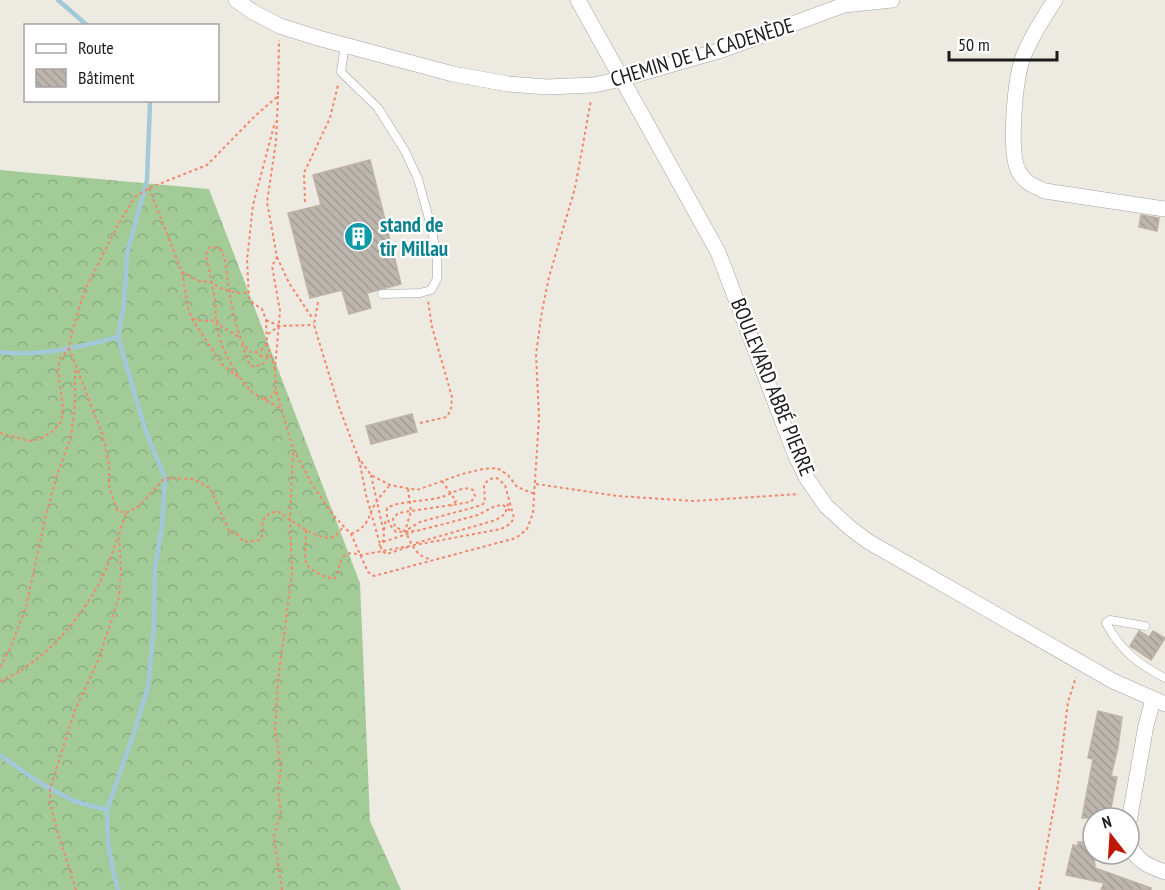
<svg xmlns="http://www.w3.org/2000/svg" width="1165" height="890" viewBox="0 0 1165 890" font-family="'PT Sans Narrow',sans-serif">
	<defs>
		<pattern id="forest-crowns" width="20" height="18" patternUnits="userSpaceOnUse" patternTransform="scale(1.5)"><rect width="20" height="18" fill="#a2cb97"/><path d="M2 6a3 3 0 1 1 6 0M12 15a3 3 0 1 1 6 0" fill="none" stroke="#8bae82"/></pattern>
		<pattern id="building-back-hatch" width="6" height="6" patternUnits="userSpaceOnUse" patternTransform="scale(1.5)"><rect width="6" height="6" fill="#bdb6ae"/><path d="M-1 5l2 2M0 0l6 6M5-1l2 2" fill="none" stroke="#a29c95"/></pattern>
	</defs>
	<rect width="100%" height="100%" fill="#edeae1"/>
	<polygon fill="url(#forest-crowns)" points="0,170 209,189 360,583 370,821 401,890 0,890"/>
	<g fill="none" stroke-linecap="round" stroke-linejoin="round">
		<g stroke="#a3c8d9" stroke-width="4.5">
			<polyline points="58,0 88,26"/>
			<path d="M0 352C39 357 80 347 118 337"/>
			<polyline points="0,755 40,783 74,801 107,810"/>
			<polyline points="118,890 113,871 108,843 107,810 135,730 148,687 154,628 155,567 162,527 165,478 146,432 118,337 124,305 127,254 147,180 150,103 148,100"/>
		</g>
	</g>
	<g fill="url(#building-back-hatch)" stroke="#beb2a4" stroke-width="1.5">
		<polygon points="370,160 401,284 367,293 371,308 349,314 342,290 310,298 288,213 321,205 313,175"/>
		<polygon points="1141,215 1159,218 1157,231 1139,227"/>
		<polygon points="412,414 417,432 371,444 366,426"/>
		<polygon points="1139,631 1149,637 1153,631 1165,638 1151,660 1130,646"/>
		<polygon points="1098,711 1122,717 1118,747 1111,776 1117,777 1109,818 1082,818 1093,759 1088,758"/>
		<polygon points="1078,842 1093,842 1095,868 1151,888 1151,890 1101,890 1104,883 1066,875 1073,845 1078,846"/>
	</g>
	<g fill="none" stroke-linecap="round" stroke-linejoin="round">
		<defs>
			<g id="service">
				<polyline points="345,45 341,72 378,108 405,151 418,179 432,230 437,260 437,279 431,290 420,293 382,294"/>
				<path d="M1145 626 1110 620 1106 623C1121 651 1138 664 1165 678"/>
			</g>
			<g id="minor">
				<polyline points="236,0 253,12 280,26 318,38 453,74 508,84 547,87 594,85 621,79 725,49 844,5 892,0"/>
				<polyline points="578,0 718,252 795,454 806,477 826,506 850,528 869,542 1113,681 1165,704"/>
				<path d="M1055 0C1043 18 1031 37 1023 57 1015 79 1008 153 1019 172 1025 183 1034 186 1045 191L1165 209"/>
				<polyline points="1129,822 1146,725 1153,700"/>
				<path d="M1129 843C1136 861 1148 866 1165 872"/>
			</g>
		</defs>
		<use href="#service" stroke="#a3a3a3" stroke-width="9"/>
		<use href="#minor" stroke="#a3a3a3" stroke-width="16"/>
		<g stroke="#f4866b" stroke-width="2" stroke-dasharray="3 3" stroke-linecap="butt">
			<polyline points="278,96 276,142 267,202 277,257 272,266 280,311 275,369 276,390 293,449 313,486 334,516 351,534 368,572 374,576 516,538 527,529 533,513 539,417 536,354 542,311 549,277 575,188 591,100"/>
			<polyline points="149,188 182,272 188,308 192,319 222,364 238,377"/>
			<polyline points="305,202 304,173 330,118 338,85"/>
			<polyline points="277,257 289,283 313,319"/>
			<polyline points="182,272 199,281 211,282 220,288 237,293 248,293"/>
			<polyline points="318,302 314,325 339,407 358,457 371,475 390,485 417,490 462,474 483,469 497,468 508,475 517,487 535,494"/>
			<polyline points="193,319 206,321 216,320 222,327 241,338"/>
			<polyline points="266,320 279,326"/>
			<polyline points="268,334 279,326 314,325"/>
			<polyline points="242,344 249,364 254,367 263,364 269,355 261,356 257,353"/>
			<path d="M267 344C235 384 228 270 224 257 223 252 221 249 216 247L209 248 206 254C209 269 212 284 215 300 216 306 215 312 216 318 218 345 234 374 252 392 261 400 271 401 280 409"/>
			<path d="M69 348 103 436 109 464V485L117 510 126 513 139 506 165 478 193 479 210 488 230 533 237 534 244 542 260 540 263 533 262 521 269 514 277 511C290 519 314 538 329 538 336 538 340 530 344 526"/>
			<polyline points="275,369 267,344 266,320 262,309 254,304 249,298 247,260 253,205 275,122"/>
			<polyline points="264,399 271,397 276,390"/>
			<polyline points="420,423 447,417 451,409 452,397 432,327 428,301"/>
			<polyline points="0,433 29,441 40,439 52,432 61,422 63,407 58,370 60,359 69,348 72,332 84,292 119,223 135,197 149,188 207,165 256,115 278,96 279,40"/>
			<polyline points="359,459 366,495 382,551 387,554 408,547"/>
			<polyline points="371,475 384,533 383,542 379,546"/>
			<polyline points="442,481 456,501 451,506"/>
			<polyline points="536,484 618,496 694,501 799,494"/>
			<path d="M408 489 411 511 405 531C412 544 415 556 430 559"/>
			<path d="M306 530C306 560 297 568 333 579L337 576C341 560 341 549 361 555L501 529 510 524 514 518 505 485 497 478 489 479 484 485 485 502 482 505 420 522 405 531 395 527 393 519 398 513 471 502 475 496 473 490C463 485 452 494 442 497 425 502 401 500 387 508 386 518 389 525 396 532L416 531 444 524 478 515 495 506 503 505 512 512"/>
			<polyline points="384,530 386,518"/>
			<path d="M351 534C372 525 366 516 377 501 380 496 385 491 389 486"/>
			<polyline points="383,542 413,532"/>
			<polyline points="416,543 496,520 505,514 509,501"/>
			<polyline points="0,667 9,651 26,607 46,515 57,475 71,437 75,404 75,370"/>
			<path d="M0 681C45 662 81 619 103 576 109 564 113 550 118 537"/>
			<polyline points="76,890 57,830 50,803 50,789 75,710 98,661 119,597 121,569 119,534 126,513"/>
			<polyline points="282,890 274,836 281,813 278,790 281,769 275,729 278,679 292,574 290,519 293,452"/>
			<polyline points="1039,890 1058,784 1068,702 1076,677"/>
		</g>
		<use href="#service" stroke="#fff" stroke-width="8"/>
		<use href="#minor" stroke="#fff" stroke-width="15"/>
	</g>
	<defs>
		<symbol id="building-disc" viewBox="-11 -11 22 22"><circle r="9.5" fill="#0f9aa8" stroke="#fff"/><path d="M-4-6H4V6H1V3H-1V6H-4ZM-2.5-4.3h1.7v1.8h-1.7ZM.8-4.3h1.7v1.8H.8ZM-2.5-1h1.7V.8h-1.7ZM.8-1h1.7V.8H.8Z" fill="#fff"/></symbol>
	</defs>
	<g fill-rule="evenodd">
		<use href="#building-disc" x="342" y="220" width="33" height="33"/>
	</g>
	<g text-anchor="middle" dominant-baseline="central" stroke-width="4.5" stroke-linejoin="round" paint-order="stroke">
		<g font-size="21" fill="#1c1c1c" stroke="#fff">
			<text transform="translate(702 52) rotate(-17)">CHEMIN DE LA CADENÈDE</text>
			<text transform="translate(773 387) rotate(68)">BOULEVARD ABBÉ PIERRE</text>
		</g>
		<g font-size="21" font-weight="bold" fill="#0d838f" stroke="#fff" text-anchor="start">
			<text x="380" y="224">stand de<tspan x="380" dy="24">tir Millau</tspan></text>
		</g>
	</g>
	<rect x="24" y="24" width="195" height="78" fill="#ffffff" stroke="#a4a4a4" stroke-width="1.5"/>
	<rect x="36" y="44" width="30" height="9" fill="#ffffff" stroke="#a4a4a4" stroke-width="1.5"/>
	<text x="78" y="54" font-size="18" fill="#1c1c1c">Route</text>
	<rect x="36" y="69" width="30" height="18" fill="url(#building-back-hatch)" stroke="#a4a4a4" stroke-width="1.5"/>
	<text x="78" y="84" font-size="18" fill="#1c1c1c">Bâtiment</text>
	<g transform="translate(1111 836) rotate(343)"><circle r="28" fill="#ffffff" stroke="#a4a4a4" stroke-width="1.5"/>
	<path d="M0-4.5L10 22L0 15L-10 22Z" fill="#c01807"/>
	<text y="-9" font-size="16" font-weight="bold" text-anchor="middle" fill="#1c1c1c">N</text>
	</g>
	<path d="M949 51v9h108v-9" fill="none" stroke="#1c1c1c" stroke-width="3"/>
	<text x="958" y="51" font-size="18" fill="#1c1c1c" stroke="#ffffff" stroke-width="4.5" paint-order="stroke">50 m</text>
</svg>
